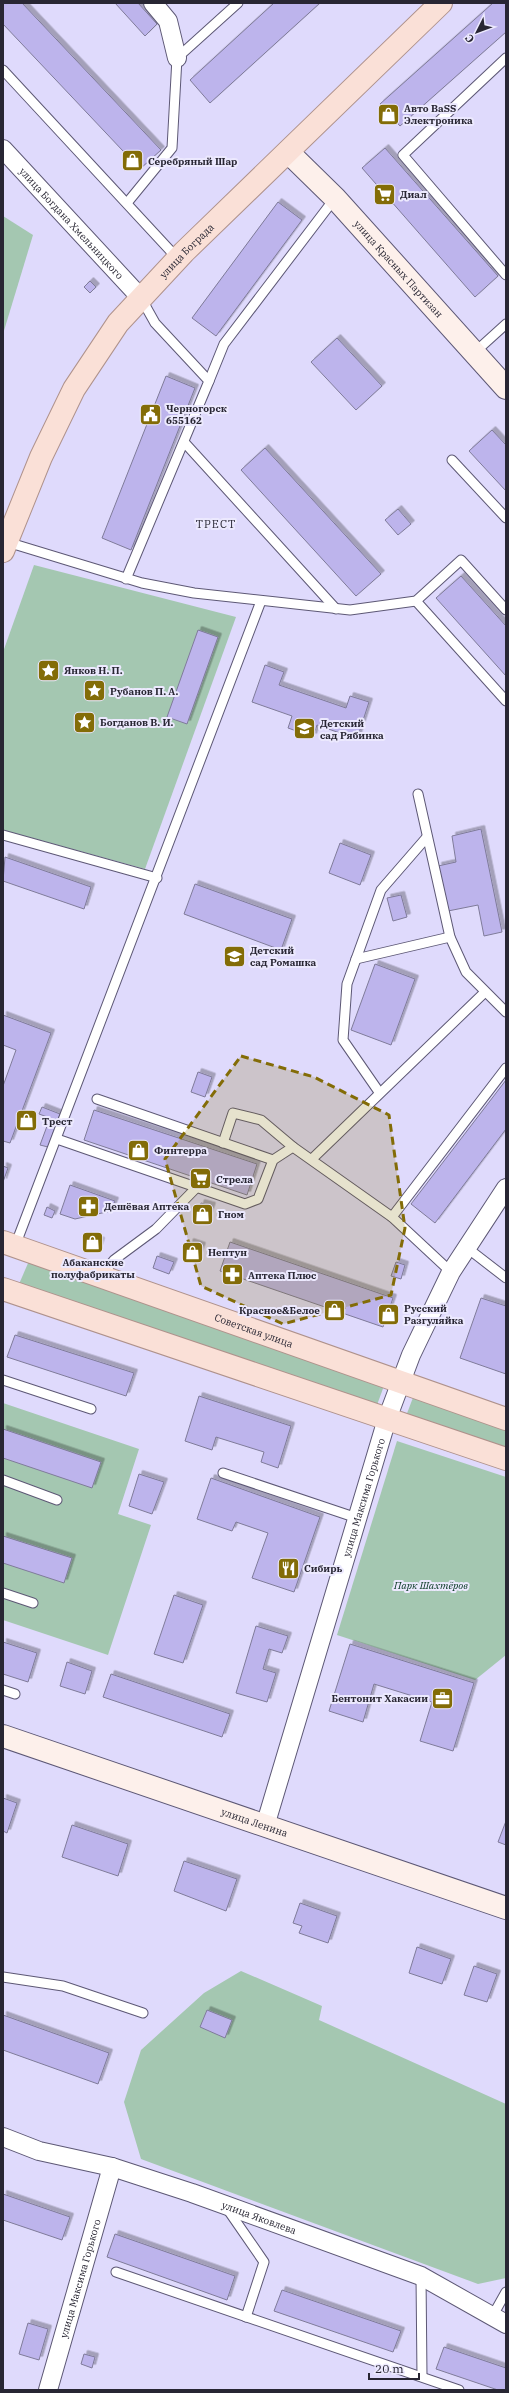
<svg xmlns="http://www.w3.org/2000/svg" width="509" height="2393" viewBox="0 0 509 2393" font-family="'IBM Plex Serif',serif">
	<defs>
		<filter id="shadow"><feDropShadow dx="3.5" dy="-3.5" stdDeviation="0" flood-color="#0004"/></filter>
	</defs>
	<rect width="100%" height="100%" fill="#dfdafc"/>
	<g fill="#a4c7b1">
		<polygon points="3,216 33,235 3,334"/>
		<polygon points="34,565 236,617 145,869 3,830 3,652"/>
		<polygon points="29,1261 385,1383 377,1405 19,1284"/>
		<polygon points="414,1395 506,1427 506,1449 406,1416"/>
		<polygon points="3,1403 139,1449 118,1514 151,1525 108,1655 3,1620"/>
		<polygon points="397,1441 506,1477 506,1655 475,1680 337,1635"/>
		<polygon points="241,1971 322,2006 319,2020 506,2104 506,2278 478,2284 141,2159 124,2102 141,2050 204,1993"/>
	</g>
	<g fill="#bdb4ec" stroke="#7f7b99" filter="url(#shadow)">
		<polygon points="3,3 22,3 161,150 140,169 3,24"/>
		<polygon points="115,3 138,3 157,24 145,36"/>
		<polygon points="274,3 320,3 210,103 190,80"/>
		<polygon points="493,3 506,3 506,32 400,126 380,104"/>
		<polygon points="385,148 498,276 475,297 362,168"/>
		<polygon points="278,202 302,220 216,336 192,318"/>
		<polygon points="90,281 96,287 90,293 84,287"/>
		<polygon points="337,338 382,386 356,410 311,362"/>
		<polygon points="166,376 195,388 131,550 102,538"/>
		<polygon points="492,430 506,445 506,491 469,451"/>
		<polygon points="265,448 381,574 356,596 241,470"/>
		<polygon points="398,509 411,524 398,535 385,520"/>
		<polygon points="461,576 506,626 506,676 436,598"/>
		<polygon points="198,630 218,637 187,724 167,717"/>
		<polygon points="265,665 284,672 279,685 346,708 350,696 369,702 357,739 317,725 313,737 288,728 292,716 252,702"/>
		<polygon points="481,829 502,932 484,936 478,905 448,911 438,866 456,862 452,836"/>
		<polygon points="340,843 371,855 360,885 329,873"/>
		<polygon points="5,857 91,887 84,909 3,881"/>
		<polygon points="195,884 292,919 281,950 184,914"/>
		<polygon points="401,895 407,917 393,921 387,898"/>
		<polygon points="375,964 415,979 391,1045 351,1030"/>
		<polygon points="3,1015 51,1033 10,1143 3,1141 3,1086 16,1050 3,1045"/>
		<polygon points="198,1072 212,1077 205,1097 191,1092"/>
		<polygon points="506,1080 506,1129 435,1223 411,1204"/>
		<polygon points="42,1107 60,1114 48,1147 40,1145 50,1118 39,1114"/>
		<polygon points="94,1110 257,1164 247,1195 84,1140"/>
		<polygon points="3,1166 8,1168 3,1182"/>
		<polygon points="70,1185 115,1201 111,1211 75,1219 60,1214"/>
		<polygon points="201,1203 212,1206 206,1224 195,1221"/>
		<polygon points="47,1207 55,1211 52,1218 44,1215"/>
		<polygon points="87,1236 101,1241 99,1248 85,1244"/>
		<polygon points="190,1242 202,1246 196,1263 184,1259"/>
		<polygon points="230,1242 393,1298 383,1327 220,1271"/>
		<polygon points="157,1256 174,1262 169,1274 153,1268"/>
		<polygon points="396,1262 405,1265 401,1279 391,1276"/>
		<polygon points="481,1298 506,1306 506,1374 460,1358"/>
		<polygon points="15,1335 134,1373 126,1396 7,1357"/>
		<polygon points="199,1396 291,1426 278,1468 261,1462 264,1452 216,1437 212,1450 185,1441"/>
		<polygon points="3,1429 101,1462 92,1488 3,1458"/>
		<polygon points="139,1474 164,1482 152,1514 129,1506"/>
		<polygon points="211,1478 320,1517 294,1592 252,1578 268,1533 236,1522 232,1531 197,1519"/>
		<polygon points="3,1536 72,1558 64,1583 3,1563"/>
		<polygon points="174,1595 203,1605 183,1663 154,1654"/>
		<polygon points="256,1626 288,1636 282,1653 269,1649 263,1669 276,1673 267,1702 236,1693"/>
		<polygon points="3,1642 37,1653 28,1682 3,1674"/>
		<polygon points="350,1644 474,1683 453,1751 420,1741 432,1702 374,1684 363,1722 329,1711"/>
		<polygon points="67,1662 92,1671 85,1694 60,1686"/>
		<polygon points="111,1674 230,1714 222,1737 103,1697"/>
		<polygon points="3,1798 17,1803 7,1833 3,1831"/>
		<polygon points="506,1821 506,1845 498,1842"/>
		<polygon points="72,1825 128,1844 118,1876 62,1857"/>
		<polygon points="184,1861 237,1879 226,1911 174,1891"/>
		<polygon points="300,1903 337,1916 328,1943 299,1933 302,1926 293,1923"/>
		<polygon points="417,1947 451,1959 442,1984 409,1973"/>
		<polygon points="474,1966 497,1974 487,2002 464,1995"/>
		<polygon points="207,2010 232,2020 225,2038 200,2027"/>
		<polygon points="3,2015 109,2053 98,2084 3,2050"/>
		<polygon points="3,2194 70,2217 62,2240 3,2220"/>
		<polygon points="115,2234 235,2276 227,2300 107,2257"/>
		<polygon points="282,2290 401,2331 393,2352 274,2311"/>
		<polygon points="28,2323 48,2329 39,2360 19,2354"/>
		<polygon points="444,2347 506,2368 506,2390 498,2390 436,2369"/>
		<polygon points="84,2354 95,2357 92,2368 81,2364"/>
	</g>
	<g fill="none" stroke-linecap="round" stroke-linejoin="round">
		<defs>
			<g id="lane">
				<polyline points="506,58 403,155 506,275"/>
				<polyline points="3,70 178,259"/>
				<polyline points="127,203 172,148 177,58 238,3"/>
				<polyline points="474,353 506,324"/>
				<polyline points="209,381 224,344 335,198"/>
				<polyline points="184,442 336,609"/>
				<polyline points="452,460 506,518"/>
				<polyline points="7,542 142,583 194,593 350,610 416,601 461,560 506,610"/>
				<polyline points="126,579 209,381 155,323 141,298"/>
				<polyline points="416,601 506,701"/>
				<polyline points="418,794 450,937 466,972 506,1012"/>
				<polyline points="3,835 157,878"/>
				<polyline points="356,959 450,937"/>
				<polyline points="379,1092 343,1040 347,984 381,890 427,837"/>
				<polyline points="97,1099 273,1160"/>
				<polyline points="57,1139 245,1204 258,1199 273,1160 293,1147"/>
				<polyline points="223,1143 233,1113 261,1120 293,1147 392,1217 451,1272"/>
				<polyline points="312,1159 484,993"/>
				<polyline points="392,1217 506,1068"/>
				<polyline points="15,1246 261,601"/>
				<polyline points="466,1247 506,1278"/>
				<polyline points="101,1276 114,1260 156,1229 197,1187"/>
				<polyline points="3,1380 91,1409"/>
				<polyline points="223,1473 357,1518"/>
				<polyline points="3,1480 57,1500"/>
				<polyline points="3,1593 33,1603"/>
				<polyline points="3,1690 15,1694"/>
				<polyline points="3,1977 63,1986 143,2013"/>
				<polyline points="226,2207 264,2262 246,2317"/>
				<polyline points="116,2272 459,2390"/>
				<polyline points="421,2276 422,2376"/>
				<polyline points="492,2317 506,2292"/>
			</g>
			<g id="street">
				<polyline points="153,3 168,21 177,58"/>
				<path id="s1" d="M3 149 140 297"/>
				<path id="s2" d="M265 1826 387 1419 411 1355 451 1272 506 1188"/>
				<path id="s3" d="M3 2137 39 2151 112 2167 192 2193 421 2276 506 2324"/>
				<path id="s4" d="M48 2390 112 2167"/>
			</g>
			<g id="secondary">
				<path id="s5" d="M288 152 335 198 506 388"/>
				<path id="s6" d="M3 1736 506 1908"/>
			</g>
			<g id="primary">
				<path id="s7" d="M3 551 41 457 74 389 118 323 184 252 441 3"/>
				<path id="s8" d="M3 1242 506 1419"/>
				<polyline points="3,1289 506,1459"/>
			</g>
		</defs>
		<use href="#lane" stroke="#5d5875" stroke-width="11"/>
		<use href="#street" stroke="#5d5875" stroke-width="20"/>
		<use href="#secondary" stroke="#5d5875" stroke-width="24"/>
		<use href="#primary" stroke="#af928c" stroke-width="24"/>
		<use href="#lane" stroke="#fff" stroke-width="9"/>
		<use href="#street" stroke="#fff" stroke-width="18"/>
		<use href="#secondary" stroke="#fdf0eb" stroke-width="22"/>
		<use href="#primary" stroke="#fae0d7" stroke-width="22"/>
	</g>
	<path fill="#836c07" fill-opacity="0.2" stroke="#836c07" stroke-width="3" stroke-dasharray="8 5" stroke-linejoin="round" d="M241 1056 314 1077 389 1115 405 1228 391 1295 283 1324 201 1286 165 1159Z"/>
	<defs>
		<symbol id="shop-square" viewBox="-11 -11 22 22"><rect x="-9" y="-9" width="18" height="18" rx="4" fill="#836c07" stroke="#ece9fe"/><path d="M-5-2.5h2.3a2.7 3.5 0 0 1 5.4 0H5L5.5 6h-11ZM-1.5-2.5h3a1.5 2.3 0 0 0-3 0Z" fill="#fff"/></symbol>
		<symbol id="supermarket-square" viewBox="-11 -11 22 22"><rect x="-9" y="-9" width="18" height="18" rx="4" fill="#836c07" stroke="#ece9fe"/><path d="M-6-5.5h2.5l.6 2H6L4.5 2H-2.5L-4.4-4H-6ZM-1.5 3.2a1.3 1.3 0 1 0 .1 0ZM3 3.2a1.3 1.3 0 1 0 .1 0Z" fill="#fff"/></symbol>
		<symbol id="civic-square" viewBox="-11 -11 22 22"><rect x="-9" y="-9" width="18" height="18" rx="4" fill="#836c07" stroke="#ece9fe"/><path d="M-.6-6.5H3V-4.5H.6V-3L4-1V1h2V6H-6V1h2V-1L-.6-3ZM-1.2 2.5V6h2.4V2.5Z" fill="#fff"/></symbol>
		<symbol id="sight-square" viewBox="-11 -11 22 22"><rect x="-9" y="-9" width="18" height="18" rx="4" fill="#836c07" stroke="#ece9fe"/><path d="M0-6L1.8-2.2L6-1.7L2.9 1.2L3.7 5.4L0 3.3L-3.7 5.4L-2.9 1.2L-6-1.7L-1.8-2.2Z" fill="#fff"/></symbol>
		<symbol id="school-square" viewBox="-11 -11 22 22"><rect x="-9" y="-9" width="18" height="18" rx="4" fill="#836c07" stroke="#ece9fe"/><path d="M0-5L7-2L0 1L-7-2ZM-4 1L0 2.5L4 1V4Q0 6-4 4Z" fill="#fff"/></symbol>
		<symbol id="pharmacy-square" viewBox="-11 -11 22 22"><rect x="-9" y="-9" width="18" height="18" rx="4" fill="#836c07" stroke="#ece9fe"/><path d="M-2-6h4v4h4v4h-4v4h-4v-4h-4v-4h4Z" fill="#fff"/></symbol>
		<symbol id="restaurant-square" viewBox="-11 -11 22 22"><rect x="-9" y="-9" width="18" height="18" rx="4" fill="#836c07" stroke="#ece9fe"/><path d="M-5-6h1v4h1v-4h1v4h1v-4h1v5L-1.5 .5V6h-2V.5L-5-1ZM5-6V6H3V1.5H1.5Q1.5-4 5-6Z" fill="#fff"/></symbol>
		<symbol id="office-square" viewBox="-11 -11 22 22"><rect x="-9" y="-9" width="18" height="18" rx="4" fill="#836c07" stroke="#ece9fe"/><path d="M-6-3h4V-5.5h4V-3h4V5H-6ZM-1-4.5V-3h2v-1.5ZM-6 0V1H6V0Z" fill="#fff"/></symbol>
	</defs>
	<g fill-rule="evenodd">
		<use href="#shop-square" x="376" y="102" width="25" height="25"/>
		<use href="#shop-square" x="120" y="148" width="25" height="25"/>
		<use href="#supermarket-square" x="372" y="182" width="25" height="25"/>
		<use href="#civic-square" x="138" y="402" width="25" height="25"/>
		<use href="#sight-square" x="36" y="658" width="25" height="25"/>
		<use href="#sight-square" x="82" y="678" width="25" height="25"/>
		<use href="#sight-square" x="72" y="710" width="25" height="25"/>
		<use href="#school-square" x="292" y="716" width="25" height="25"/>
		<use href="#school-square" x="222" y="944" width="25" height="25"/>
		<use href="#shop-square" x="14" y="1108" width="25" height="25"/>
		<use href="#shop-square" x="126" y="1138" width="25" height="25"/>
		<use href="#supermarket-square" x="188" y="1166" width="25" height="25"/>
		<use href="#pharmacy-square" x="76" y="1194" width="25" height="25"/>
		<use href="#shop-square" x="190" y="1202" width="25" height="25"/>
		<use href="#shop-square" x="80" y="1230" width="25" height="25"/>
		<use href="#shop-square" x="180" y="1240" width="25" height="25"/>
		<use href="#pharmacy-square" x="220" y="1262" width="25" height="25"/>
		<use href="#shop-square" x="322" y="1298" width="25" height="25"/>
		<use href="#shop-square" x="376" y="1302" width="25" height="25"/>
		<use href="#restaurant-square" x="276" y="1556" width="25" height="25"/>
		<use href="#office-square" x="430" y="1686" width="25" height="25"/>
	</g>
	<g text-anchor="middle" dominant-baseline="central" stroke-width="4" stroke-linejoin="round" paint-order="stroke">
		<g font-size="10" font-weight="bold" fill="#282633" stroke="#ece9fe" text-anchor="start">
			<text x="404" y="108">Авто BaSS<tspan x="404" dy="12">Электроника</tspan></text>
			<text x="148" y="161">Серебряный Шар</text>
			<text x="400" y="194">Диал</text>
			<text x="166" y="408">Черногорск<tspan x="166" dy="12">655162</tspan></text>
			<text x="64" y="670">Янков Н. П.</text>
			<text x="110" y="691">Рубанов П. А.</text>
			<text x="100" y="722">Богданов В. И.</text>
			<text x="320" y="723">Детский<tspan x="320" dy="12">сад Рябинка</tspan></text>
			<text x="250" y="950">Детский<tspan x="250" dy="12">сад Ромашка</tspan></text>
			<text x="42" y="1121">Трест</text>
			<text x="154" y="1150">Финтерра</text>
			<text x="216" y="1179">Стрела</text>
			<text x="104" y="1206">Дешёвая Аптека</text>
			<text x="218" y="1214">Гном</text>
			<text x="208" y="1252">Нептун</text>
			<text x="93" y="1262" text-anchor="middle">Абаканские<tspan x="93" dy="12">полуфабрикаты</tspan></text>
			<text x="248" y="1275">Аптека Плюс</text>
			<text x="404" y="1308">Русский<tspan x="404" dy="12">Разгуляйка</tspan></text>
			<text x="320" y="1310" text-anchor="end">Красное&amp;Белое</text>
			<text x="304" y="1568">Сибирь</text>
			<text x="428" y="1698" text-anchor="end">Бентонит Хакасии</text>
		</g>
		<g font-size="10" fill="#282633" stroke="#ece9fe">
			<text stroke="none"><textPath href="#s1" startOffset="101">улица Богдана Хмельницкого</textPath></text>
			<text stroke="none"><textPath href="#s7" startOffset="356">улица Бограда</textPath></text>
			<text stroke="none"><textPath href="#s5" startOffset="161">улица Красных Партизан</textPath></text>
			<text stroke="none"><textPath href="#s8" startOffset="266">Советская улица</textPath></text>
			<text stroke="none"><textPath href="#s2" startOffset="343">улица Максима Горького</textPath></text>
			<text stroke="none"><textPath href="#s6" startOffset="266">улица Ленина</textPath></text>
			<text stroke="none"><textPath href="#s3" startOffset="269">улица Яковлева</textPath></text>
			<text stroke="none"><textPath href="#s4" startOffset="116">улица Максима Горького</textPath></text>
		</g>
		<g font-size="10" font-style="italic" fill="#00331c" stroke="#ece9fe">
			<text x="431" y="1585">Парк Шахтёров</text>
		</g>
		<g font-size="11" letter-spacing="1" fill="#282633" stroke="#ece9fe">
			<text x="216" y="524">ТРЕСТ</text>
		</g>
	</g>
	<rect width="509" height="2393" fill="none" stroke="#282633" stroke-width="8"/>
	<g transform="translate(477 32) rotate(228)" stroke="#ece9fe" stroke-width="3" paint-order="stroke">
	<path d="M0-3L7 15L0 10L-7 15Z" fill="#282633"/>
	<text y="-6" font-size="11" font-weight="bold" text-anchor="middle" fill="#282633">С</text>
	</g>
	<path d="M369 2373v6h50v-6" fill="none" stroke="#282633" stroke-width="2"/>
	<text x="375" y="2373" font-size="12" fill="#282633" stroke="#ece9fe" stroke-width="3" paint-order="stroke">20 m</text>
</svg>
